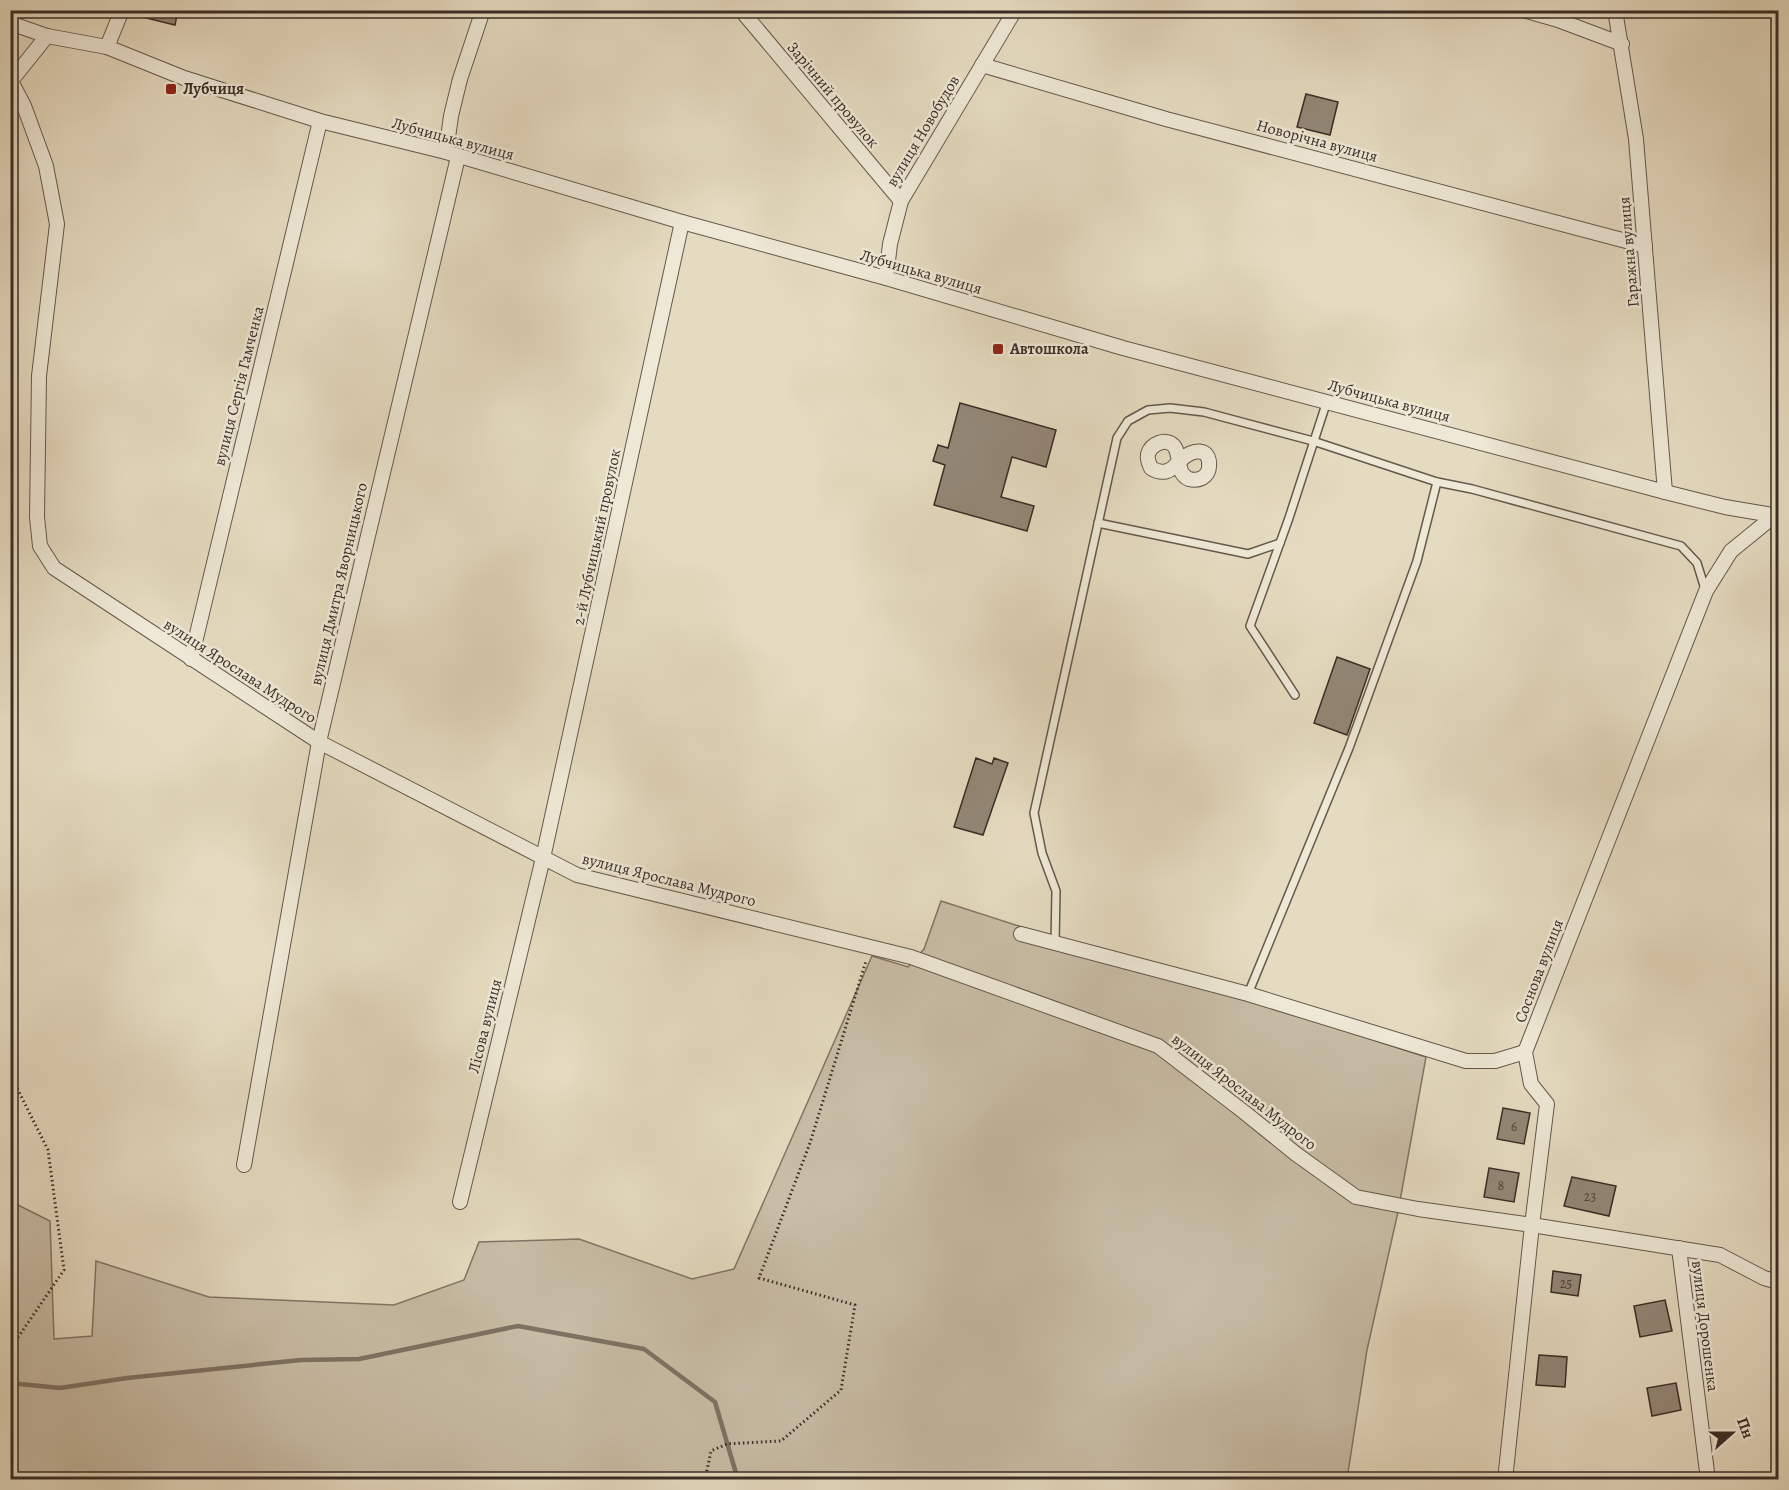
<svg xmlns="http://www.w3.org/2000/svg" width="1789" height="1490" viewBox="0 0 1789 1490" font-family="Alegreya,serif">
	<rect width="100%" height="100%" fill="#e5dbc0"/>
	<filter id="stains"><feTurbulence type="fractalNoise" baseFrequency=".00333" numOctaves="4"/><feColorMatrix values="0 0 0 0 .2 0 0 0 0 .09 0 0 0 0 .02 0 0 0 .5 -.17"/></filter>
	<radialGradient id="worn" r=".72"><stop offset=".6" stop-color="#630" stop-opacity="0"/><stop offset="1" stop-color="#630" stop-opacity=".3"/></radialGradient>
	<polygon fill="#c8bda6" stroke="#817566" stroke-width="1.5" points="941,901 1426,1057 1398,1212 1367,1350 1347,1479 11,1479 10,1201 50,1221 54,1339 92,1336 96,1261 209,1297 394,1305 464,1280 479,1242 579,1239 692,1279 734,1269 872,956 908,967 924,949"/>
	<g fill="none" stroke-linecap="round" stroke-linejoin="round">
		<polyline stroke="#7e7264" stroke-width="4.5" points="10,1383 60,1388 127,1378 301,1360 359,1359 518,1326 644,1349 715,1402 738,1480"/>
	</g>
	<g fill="#938777" stroke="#3a2d27" stroke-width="1.5">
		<polygon points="135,10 178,10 175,25 134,15"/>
		<polygon points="1306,94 1338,102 1330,135 1297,127"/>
		<polygon points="960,403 1056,430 1046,467 1012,457 1001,497 1034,506 1027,531 934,505 945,465 933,461 938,445 948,448"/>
		<polygon points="1337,657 1370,669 1347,735 1314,723"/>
		<polygon points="976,758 992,764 994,758 1008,763 983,835 954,827"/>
		<polygon points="1503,1108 1530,1113 1524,1144 1497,1139"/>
		<polygon points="1489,1168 1519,1173 1514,1202 1484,1197"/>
		<polygon points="1572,1177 1616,1186 1609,1216 1564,1206"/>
		<polygon points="1553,1271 1581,1275 1578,1296 1551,1292"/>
		<polygon points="1665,1300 1672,1331 1640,1337 1634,1306"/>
		<polygon points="1539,1355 1567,1357 1565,1387 1536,1385"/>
		<polygon points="1676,1383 1681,1410 1652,1416 1647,1388"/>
	</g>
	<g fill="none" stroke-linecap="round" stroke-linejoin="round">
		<defs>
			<g id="lane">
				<polyline points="1098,523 1248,554 1280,543"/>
				<polyline points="1295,695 1250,626 1289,518 1327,401"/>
				<polyline points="1055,943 1056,891 1042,853 1034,813 1117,438 1128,421 1148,410 1170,408 1204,412 1313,441 1437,482 1472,489 1681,546 1697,563 1705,589"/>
				<polyline points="1248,994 1349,748 1417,561 1437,482"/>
			</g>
			<g id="street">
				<polyline points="741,10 901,201"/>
				<polyline points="1523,10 1558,20 1622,44"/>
				<polyline points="1615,10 1636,139 1665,492"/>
				<polyline points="10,23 47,36 107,47 184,78 320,121 446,152 682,222 886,278 1123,348 1665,492 1725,507 1778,516"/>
				<polyline points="107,47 122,10"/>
				<polyline points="982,65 1166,119 1645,246"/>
				<polyline points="11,81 24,106 46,166 57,224 39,376 37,517 40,546 54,568 319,742 577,875 911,957 1158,1046 1244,1112 1296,1154 1356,1197 1418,1209 1532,1225 1720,1255 1764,1278 1778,1282"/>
				<polyline points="10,82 47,36"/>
				<polyline points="446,152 451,116 460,79 483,10"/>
				<polyline points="886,278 890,244 901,201 1015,10"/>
				<path d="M1178 462C1171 472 1162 475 1151 468 1149 464 1147 459 1148 454 1151 444 1166 437 1174 446 1182 456 1175 473 1189 479 1193 480 1198 480 1202 478 1206 476 1209 471 1209 467 1211 446 1191 449 1181 460"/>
				<polyline points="191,659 320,121"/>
				<polyline points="1021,934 1248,994 1466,1061 1495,1061 1525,1052"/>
				<polyline points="244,1165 319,742 458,157"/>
				<polyline points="460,1202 543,858 682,222"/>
				<polyline points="1679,1248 1708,1480"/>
				<polyline points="1505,1480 1532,1225 1547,1104 1531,1084 1525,1052 1706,591 1731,551 1774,516"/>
			</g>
		</defs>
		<use href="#lane" stroke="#65584d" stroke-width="10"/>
		<use href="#street" stroke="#65584d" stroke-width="16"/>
		<g stroke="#3a2d27" stroke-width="3" stroke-dasharray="1.5 3" stroke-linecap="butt">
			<polyline points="10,1072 17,1088 48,1150 64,1270 10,1349"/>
			<polyline points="705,1480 711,1451 727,1444 781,1441 841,1390 855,1305 759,1278 810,1143 866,961"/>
		</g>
		<use href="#lane" stroke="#eee8d6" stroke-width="7"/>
		<use href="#street" stroke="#eee8d6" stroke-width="14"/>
	</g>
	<g fill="#8f2418" stroke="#eee8d6" stroke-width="2">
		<rect x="165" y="83" width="12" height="12" rx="3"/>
		<rect x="992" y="343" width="12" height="12" rx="3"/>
	</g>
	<g text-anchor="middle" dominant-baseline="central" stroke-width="5" stroke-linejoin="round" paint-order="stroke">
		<g font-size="14" fill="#50443b">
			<text x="1514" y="1126">6</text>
			<text x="1501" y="1185">8</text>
			<text x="1590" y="1196">23</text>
			<text x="1566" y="1283">25</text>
		</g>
		<g font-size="16" font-weight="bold" fill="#3a2d27" stroke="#eee8d6" text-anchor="start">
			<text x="183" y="89">Лубчиця</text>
			<text x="1010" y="349">Автошкола</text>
		</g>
		<g font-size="16" fill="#3a2d27" stroke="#eee8d6">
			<text transform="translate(833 95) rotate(50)">Зарічний провулок</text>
			<text transform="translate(923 131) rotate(-59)">вулиця Новобудов</text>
			<text transform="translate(453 139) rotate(15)">Лубчицька вулиця</text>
			<text transform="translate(1317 141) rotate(15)">Новорічна вулиця</text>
			<text transform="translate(1629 252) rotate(-95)">Гаражна вулиця</text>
			<text transform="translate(921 272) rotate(16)">Лубчицька вулиця</text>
			<text transform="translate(239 386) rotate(-76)">вулиця Сергія Гамченка</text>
			<text transform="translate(1389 401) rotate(15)">Лубчицька вулиця</text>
			<text transform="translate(597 537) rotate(-78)">2-й Лубчицький провулок</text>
			<text transform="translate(339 584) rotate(-77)">вулиця Дмитра Яворницького</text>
			<text transform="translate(240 671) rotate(33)">вулиця Ярослава Мудрого</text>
			<text transform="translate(669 880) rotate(14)">вулиця Ярослава Мудрого</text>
			<text transform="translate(1539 971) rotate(-69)">Соснова вулиця</text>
			<text transform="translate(485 1026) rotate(-76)">Лісова вулиця</text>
			<text transform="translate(1244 1092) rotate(38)">вулиця Ярослава Мудрого</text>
			<text transform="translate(1705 1326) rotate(83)">вулиця Дорошенка</text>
		</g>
	</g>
	<rect width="1789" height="1490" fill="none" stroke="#e5dbc0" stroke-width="36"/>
	<rect x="12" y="12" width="1765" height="1466" fill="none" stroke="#3a2d27" stroke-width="3"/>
	<rect x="18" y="18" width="1753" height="1454" fill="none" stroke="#3a2d27" stroke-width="1.5"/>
	<g transform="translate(1732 1433) rotate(69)" stroke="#eee8d6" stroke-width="4.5" paint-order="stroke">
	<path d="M0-4.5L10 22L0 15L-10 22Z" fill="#3a2d27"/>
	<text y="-9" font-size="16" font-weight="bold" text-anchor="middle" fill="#3a2d27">Пн</text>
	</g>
	<rect width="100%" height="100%" filter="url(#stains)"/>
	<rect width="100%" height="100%" fill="url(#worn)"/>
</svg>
